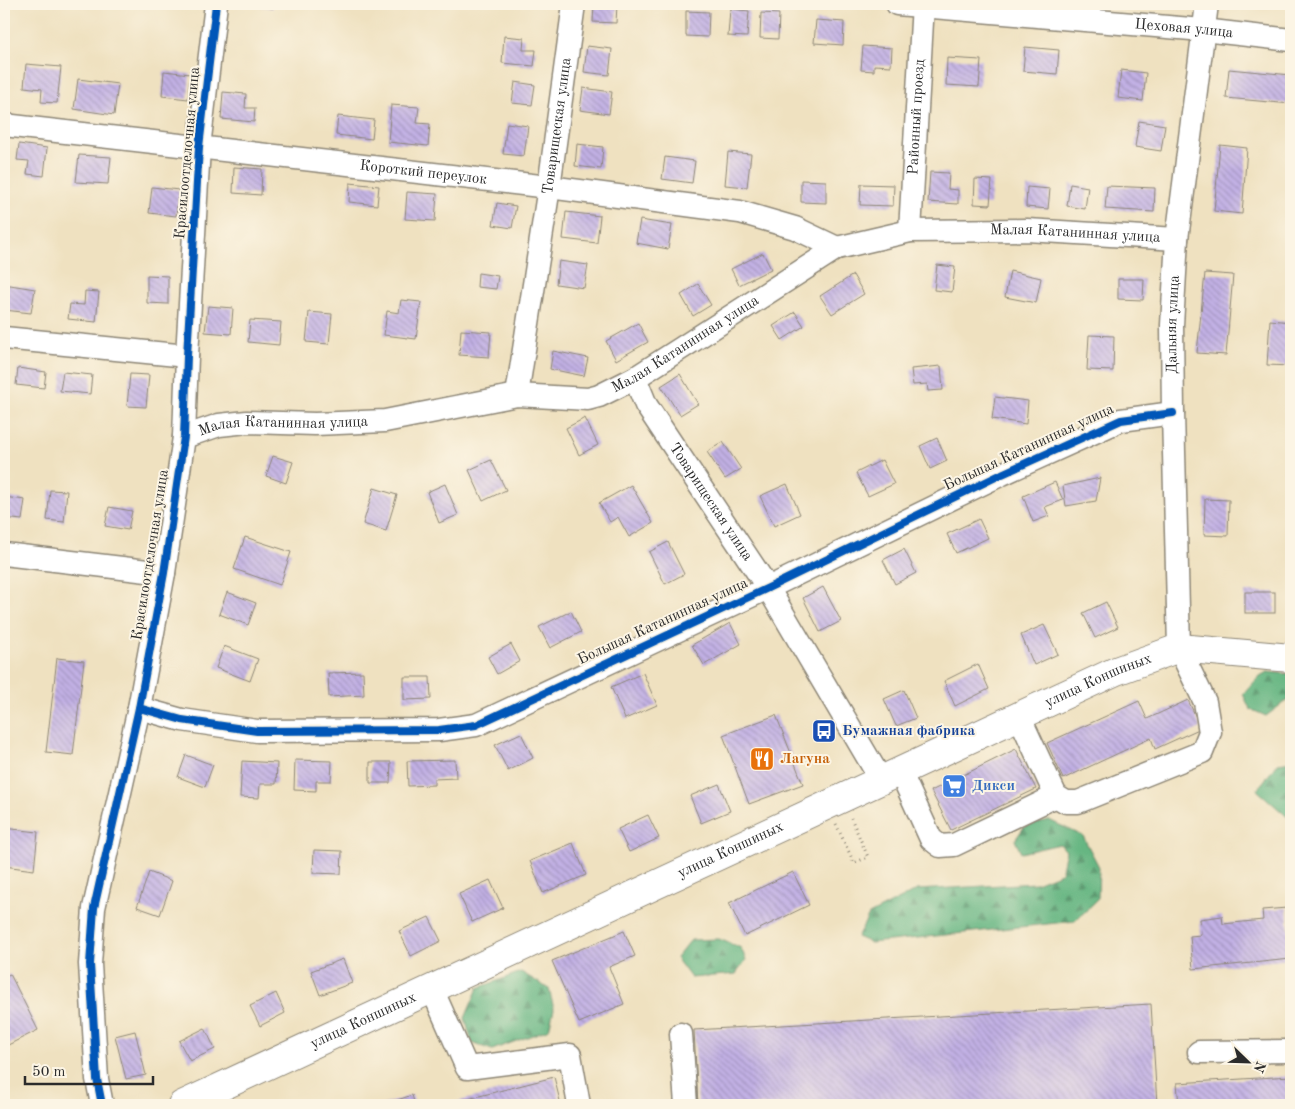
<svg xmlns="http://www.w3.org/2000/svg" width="1295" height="1109" viewBox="0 0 1295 1109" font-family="'Old Standard TT',serif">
	<defs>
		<pattern id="forest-firs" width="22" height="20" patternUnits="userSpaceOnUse" patternTransform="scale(1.25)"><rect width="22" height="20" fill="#66b682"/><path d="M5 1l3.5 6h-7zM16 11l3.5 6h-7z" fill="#54946b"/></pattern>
		<pattern id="building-back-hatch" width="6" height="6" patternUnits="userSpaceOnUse" patternTransform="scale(1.25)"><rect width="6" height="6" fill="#c2b1e5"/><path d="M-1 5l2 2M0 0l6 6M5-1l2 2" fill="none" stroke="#9e90ba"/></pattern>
	</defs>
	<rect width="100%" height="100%" fill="#fcf5e5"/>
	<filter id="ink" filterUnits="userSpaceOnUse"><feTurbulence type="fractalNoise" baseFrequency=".02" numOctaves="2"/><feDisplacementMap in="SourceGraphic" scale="10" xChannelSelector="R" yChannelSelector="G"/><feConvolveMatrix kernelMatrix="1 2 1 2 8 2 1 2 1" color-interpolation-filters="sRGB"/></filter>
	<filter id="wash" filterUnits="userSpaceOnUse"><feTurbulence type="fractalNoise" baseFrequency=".0096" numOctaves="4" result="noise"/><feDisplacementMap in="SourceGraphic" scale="20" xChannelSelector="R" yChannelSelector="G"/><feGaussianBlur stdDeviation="1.12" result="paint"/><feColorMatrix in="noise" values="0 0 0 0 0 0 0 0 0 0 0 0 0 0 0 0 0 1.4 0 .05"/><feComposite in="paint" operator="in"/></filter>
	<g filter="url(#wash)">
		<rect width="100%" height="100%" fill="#efe1c0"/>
		<g fill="url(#forest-firs)" stroke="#487056">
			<polygon points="1267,672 1291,674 1291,700 1286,701 1266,716 1250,709 1243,694 1260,676"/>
			<polygon points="1291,761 1291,820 1257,790 1278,763"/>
			<polygon points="1049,820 1083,836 1099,867 1098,899 1075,921 871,943 857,937 869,915 917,890 1036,883 1061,873 1066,851 1060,844 1021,853 1015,840 1024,827"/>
			<polygon points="719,939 741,948 746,960 736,974 691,978 676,958 691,940"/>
			<polygon points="521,972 549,989 554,1009 549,1029 492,1050 472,1043 465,1018 478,988"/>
		</g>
		<g id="blocks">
			<g fill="url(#building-back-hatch)">
				<polygon points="159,4 187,4 186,9"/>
				<polygon points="243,4 273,4 273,8"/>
				<polygon points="594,4 617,4 616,23 593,22"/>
				<polygon points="730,9 749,11 747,37 728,36"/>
				<polygon points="686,11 709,12 708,37 686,36"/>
				<polygon points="761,13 779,14 778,39 760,38"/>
				<polygon points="816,20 844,22 843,45 814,43"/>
				<polygon points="504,36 524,38 523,50 536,50 534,66 502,63"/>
				<polygon points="587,46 612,49 609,75 584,72"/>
				<polygon points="863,46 892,48 891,66 874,65 874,71 861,70"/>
				<polygon points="1025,47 1059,50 1057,74 1023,71"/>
				<polygon points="947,58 981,60 979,87 946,85"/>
				<polygon points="26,64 61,67 57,103 41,102 42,89 24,87"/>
				<polygon points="1229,69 1291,75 1291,104 1226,98"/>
				<polygon points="1121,70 1146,73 1143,101 1118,98"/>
				<polygon points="164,71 190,74 188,99 162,96"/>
				<polygon points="78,79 118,84 114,115 74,109"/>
				<polygon points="515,82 535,85 532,105 512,103"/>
				<polygon points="583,88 612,92 609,114 580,110"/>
				<polygon points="223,92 246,94 245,108 255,108 254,122 221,119"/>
				<polygon points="391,105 419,107 417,123 430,124 428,146 388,142"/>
				<polygon points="338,116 374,120 372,139 336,135"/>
				<polygon points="1139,121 1165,125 1161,151 1135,147"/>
				<polygon points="507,123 528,126 524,156 503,154"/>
				<polygon points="19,144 47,148 44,176 27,174 29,161 17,160"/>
				<polygon points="577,144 603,147 601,169 575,166"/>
				<polygon points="1220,145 1247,148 1242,214 1214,211"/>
				<polygon points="728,152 751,154 747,187 725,185"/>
				<polygon points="79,155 111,157 108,184 76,182"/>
				<polygon points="665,157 695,161 692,183 662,179"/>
				<polygon points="234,167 262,169 261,195 233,193"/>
				<polygon points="930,172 949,173 948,189 958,190 958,204 928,202"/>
				<polygon points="975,179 992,180 990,205 974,204"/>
				<polygon points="801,180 826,181 826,203 801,202"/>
				<polygon points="350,183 379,186 377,205 349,202"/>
				<polygon points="861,184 894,185 893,206 860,205"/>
				<polygon points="1070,184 1088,187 1085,209 1067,206"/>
				<polygon points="1107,186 1155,188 1154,212 1105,209"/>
				<polygon points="152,187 179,190 176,216 149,213"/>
				<polygon points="1027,187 1050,189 1048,209 1026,207"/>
				<polygon points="407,192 437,194 435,221 405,219"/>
				<polygon points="497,203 516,206 512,228 493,225"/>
				<polygon points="566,212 600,216 597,243 563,239"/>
				<polygon points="640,220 672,225 668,249 636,243"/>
				<polygon points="763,253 771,269 739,285 731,269"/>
				<polygon points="559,261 588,265 584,288 556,284"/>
				<polygon points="937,265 955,267 952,292 934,290"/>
				<polygon points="1010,271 1041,278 1036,303 1005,297"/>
				<polygon points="478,273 498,276 496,289 477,287"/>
				<polygon points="1205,273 1233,275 1226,355 1197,353"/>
				<polygon points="147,275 168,276 168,304 147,303"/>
				<polygon points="853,275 864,294 832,314 820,296"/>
				<polygon points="1118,279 1144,279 1143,300 1118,299"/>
				<polygon points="4,284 35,289 31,313 4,310"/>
				<polygon points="698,284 711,305 693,316 681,295"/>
				<polygon points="85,291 99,292 96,322 68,319 70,304 84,305"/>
				<polygon points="401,300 421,302 416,339 384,335 387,311 399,313"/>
				<polygon points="208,306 233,308 231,334 205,332"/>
				<polygon points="309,312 332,314 329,344 306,342"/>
				<polygon points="795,312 804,326 782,340 773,326"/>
				<polygon points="250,320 281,322 279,345 248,342"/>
				<polygon points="1270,320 1291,322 1291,366 1267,365"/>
				<polygon points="638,323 648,342 616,360 606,341"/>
				<polygon points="461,330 491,332 489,357 459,355"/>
				<polygon points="1089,335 1114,336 1113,371 1087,370"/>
				<polygon points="553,351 588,358 584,376 550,369"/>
				<polygon points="941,366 943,390 928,391 927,384 913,385 911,369"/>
				<polygon points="18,368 46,372 44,388 16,385"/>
				<polygon points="63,372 92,375 90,394 60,391"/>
				<polygon points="130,374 149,375 146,407 127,406"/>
				<polygon points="680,374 698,404 680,415 661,386"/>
				<polygon points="995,397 1028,401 1026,424 992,419"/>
				<polygon points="585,418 598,445 579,455 566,428"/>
				<polygon points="937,438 947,461 930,469 920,446"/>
				<polygon points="723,442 741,469 725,479 707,452"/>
				<polygon points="273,456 293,462 286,483 266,476"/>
				<polygon points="491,460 506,490 483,501 469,470"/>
				<polygon points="882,460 894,484 868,496 856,473"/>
				<polygon points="1100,478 1096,501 1066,506 1063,486"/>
				<polygon points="1055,482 1063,500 1045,507 1049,516 1033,522 1023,496"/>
				<polygon points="445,484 458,515 439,523 427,492"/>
				<polygon points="787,484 800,514 774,526 760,496"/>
				<polygon points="631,485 653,523 629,537 618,517 610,522 599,503"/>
				<polygon points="374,488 397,495 386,531 363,524"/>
				<polygon points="50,490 67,491 64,522 47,520"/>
				<polygon points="4,497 25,500 22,520 4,518"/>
				<polygon points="1205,499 1229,500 1228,536 1204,535"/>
				<polygon points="109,507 132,511 128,530 105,526"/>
				<polygon points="979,519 988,538 956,553 947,534"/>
				<polygon points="245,537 291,552 280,585 234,569"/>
				<polygon points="668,542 684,574 665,584 649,552"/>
				<polygon points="904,549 916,573 895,584 883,560"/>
				<polygon points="823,587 841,621 820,632 803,598"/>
				<polygon points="227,592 256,603 248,625 219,614"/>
				<rect x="1245" y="592" width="30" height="21"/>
				<polygon points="1106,602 1118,627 1095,638 1083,613"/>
				<polygon points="571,611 581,632 550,648 539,627"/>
				<polygon points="730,623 741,644 704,665 692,645"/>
				<polygon points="1044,625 1058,654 1034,665 1021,635"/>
				<polygon points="511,644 520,661 497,674 488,657"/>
				<polygon points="224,646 258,659 250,681 216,668"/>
				<polygon points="57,658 84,661 73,755 46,752"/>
				<polygon points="978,664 989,689 955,706 944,681"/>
				<polygon points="363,672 364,695 329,697 328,673"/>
				<polygon points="643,673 657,705 625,719 611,687"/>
				<polygon points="404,677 430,677 431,699 404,700"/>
				<polygon points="904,690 916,718 896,726 884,699"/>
				<polygon points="1188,700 1201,728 1155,749 1151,738 1063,779 1047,743 1139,701 1147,719"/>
				<polygon points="776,715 803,784 749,804 723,735"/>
				<polygon points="521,733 533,758 508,771 495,745"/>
				<polygon points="1016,749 1036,789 951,830 931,791"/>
				<polygon points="186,755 213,765 205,787 178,777"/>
				<polygon points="295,760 332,761 331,781 316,781 316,791 294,790"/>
				<polygon points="455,760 456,778 434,779 434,785 408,786 407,761"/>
				<polygon points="242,761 277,763 276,784 260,784 259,798 240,797"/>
				<polygon points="370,762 391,762 390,783 370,783"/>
				<polygon points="719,784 730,811 701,823 690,796"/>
				<polygon points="648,815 659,838 629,852 618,829"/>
				<polygon points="4,828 38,832 34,870 4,866"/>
				<polygon points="573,843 586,875 543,893 530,861"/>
				<polygon points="314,850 342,851 341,874 313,873"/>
				<polygon points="149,872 172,881 160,915 137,907"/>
				<polygon points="793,872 809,905 745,936 729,903"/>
				<polygon points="490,880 503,908 472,922 459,894"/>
				<polygon points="1287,908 1291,959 1193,969 1190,936 1201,935 1200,919 1222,916 1223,924 1263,920 1262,910"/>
				<polygon points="429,917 441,941 411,956 399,931"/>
				<polygon points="624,931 635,956 609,967 624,1004 579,1023 552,961"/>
				<polygon points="343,959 352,983 320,995 311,971"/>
				<polygon points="10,974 38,1030 4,1047 4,977"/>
				<polygon points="276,993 285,1013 260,1026 250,1006"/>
				<polygon points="1151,1004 1157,1105 698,1105 694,1030"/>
				<polygon points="205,1028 215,1049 190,1061 179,1041"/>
				<polygon points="135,1031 146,1075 126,1079 115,1036"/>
				<polygon points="1291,1076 1291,1105 1179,1105 1177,1083"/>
				<polygon points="554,1077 561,1105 453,1105 452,1103"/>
				<polygon points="412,1095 415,1105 383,1105"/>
			</g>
		</g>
	</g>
	<g filter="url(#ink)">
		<use href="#blocks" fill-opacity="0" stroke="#8d8676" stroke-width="1"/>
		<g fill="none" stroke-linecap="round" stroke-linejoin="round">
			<defs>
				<g id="minor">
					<path id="s1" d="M897 4 1203 30 1291 40"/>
					<path id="s2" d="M4 125 549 187 740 212 795 228 837 248"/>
					<path id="s3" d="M910 231 923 4"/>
					<polyline points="4,338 187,356"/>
					<path id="s4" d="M635 378 646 405 768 588 881 780"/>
					<path id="s5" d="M517 395 549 187 574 4"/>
					<path id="s6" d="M184 437 219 425 247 422 315 424 385 421 517 395 588 399 599 396 635 378 837 248 910 231 1027 230 1177 239"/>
					<polyline points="4,554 164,573"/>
					<polyline points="139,708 182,720 257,731 439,730 476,725 768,588 1002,474 1121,420 1173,413"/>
					<path id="s7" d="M1019 716 1056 796 1066 802H1078L1202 752 1210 732 1205 702 1179 648 1173 413 1172 325 1177 239 1207 4"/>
					<polyline points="900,771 931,839 940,846 954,845 1056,796"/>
					<polyline points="432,989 467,1068 570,1055 579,1105"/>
					<polyline points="681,1034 686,1105"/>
					<polyline points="1199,1052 1291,1051"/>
					<polyline points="102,1105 97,1079 90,964 94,908 139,708 164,573 184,437 187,356 199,147 216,4"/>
				</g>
				<g id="major">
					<path id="s8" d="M182 1105 1116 671 1179 648 1291 658"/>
				</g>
			</defs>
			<use href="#minor" stroke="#8d8676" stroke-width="25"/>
			<use href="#major" stroke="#8d8676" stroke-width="30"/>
			<polyline stroke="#8d8676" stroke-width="3" stroke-dasharray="1 4" stroke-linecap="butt" points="836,824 854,863 868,857 851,818"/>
			<use href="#minor" stroke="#fff" stroke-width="22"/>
			<use href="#major" stroke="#fff" stroke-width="28"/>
			<defs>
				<g id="cycleway">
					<polyline points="139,708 182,720 257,731 439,730 476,725 768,588 1002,474 1121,420 1173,413"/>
					<polyline points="102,1105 97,1079 90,964 94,908 139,708 164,573 184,437 187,356 199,147 216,4"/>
				</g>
			</defs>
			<use href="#cycleway" stroke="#fcf5e5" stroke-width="11"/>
			<use href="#cycleway" stroke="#0057b8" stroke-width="8"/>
		</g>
	</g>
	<defs>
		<symbol id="bus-square" viewBox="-11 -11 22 22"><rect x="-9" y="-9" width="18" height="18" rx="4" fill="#1a4fb4" stroke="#fcf5e5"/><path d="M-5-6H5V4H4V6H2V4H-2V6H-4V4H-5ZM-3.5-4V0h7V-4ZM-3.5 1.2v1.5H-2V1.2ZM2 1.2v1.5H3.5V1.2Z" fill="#fff"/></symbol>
		<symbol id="restaurant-square" viewBox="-11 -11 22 22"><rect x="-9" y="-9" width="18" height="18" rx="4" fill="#e8710a" stroke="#fcf5e5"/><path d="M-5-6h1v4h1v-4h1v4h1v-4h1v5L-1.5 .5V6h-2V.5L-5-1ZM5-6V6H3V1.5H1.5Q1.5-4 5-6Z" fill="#fff"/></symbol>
		<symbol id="supermarket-square" viewBox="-11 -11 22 22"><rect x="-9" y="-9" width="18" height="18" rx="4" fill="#3f7fe0" stroke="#fcf5e5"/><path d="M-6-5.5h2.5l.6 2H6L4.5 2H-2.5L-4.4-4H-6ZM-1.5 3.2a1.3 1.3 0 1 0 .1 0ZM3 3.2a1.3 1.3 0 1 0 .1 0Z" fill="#fff"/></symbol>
	</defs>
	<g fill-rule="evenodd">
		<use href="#bus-square" x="810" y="717" width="28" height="28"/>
		<use href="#restaurant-square" x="748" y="745" width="28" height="28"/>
		<use href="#supermarket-square" x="940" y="772" width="28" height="28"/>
	</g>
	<g text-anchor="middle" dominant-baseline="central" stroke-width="4" stroke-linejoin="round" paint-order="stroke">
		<g font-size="15" fill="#2b2b2b" stroke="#fcf5e5">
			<text stroke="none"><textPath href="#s1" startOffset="288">Цеховая улица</textPath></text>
			<text stroke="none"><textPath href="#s3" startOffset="114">Районный проезд</textPath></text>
			<text stroke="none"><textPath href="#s5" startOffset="272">Товарищеская улица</textPath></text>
			<text transform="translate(188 153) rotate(-85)">Красилоотделочная улица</text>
			<text stroke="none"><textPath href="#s2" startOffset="422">Короткий переулок</textPath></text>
			<text stroke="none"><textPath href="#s6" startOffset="941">Малая Катанинная улица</textPath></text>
			<text stroke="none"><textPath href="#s7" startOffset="681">Дальняя улица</textPath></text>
			<text stroke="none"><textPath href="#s6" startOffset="521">Малая Катанинная улица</textPath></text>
			<text stroke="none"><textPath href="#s6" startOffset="101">Малая Катанинная улица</textPath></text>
			<text transform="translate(1029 448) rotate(-25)">Большая Катанинная улица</text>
			<text stroke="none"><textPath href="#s4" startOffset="146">Товарищеская улица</textPath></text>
			<text transform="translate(151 555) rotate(-81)">Красилоотделочная улица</text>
			<text transform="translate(663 622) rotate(-25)">Большая Катанинная улица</text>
			<text stroke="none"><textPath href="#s8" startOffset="1010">улица Коншиных</textPath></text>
			<text stroke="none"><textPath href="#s8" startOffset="605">улица Коншиных</textPath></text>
			<text stroke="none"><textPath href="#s8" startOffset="200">улица Коншиных</textPath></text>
		</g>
		<g font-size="15" font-weight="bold" fill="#164399" stroke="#fcf5e5" text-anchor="start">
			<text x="842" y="731">Бумажная фабрика</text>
		</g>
		<g font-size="15" font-weight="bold" fill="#c56008" stroke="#fcf5e5" text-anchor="start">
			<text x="780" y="759">Лагуна</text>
		</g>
		<g font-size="15" font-weight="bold" fill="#366cbe" stroke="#fcf5e5" text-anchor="start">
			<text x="972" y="786">Дикси</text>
		</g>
	</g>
	<rect width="1295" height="1109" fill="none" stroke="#fcf5e5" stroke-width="20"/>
	<g transform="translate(1248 1062) rotate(113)" stroke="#fcf5e5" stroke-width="4" paint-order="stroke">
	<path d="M0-4L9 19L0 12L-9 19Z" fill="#2b2b2b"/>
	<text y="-8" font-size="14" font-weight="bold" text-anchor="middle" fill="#2b2b2b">N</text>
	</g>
	<path d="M25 1076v8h128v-8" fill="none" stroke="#2b2b2b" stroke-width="2.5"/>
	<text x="32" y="1076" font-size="15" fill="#2b2b2b" stroke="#fcf5e5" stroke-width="4" paint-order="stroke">50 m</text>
</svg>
